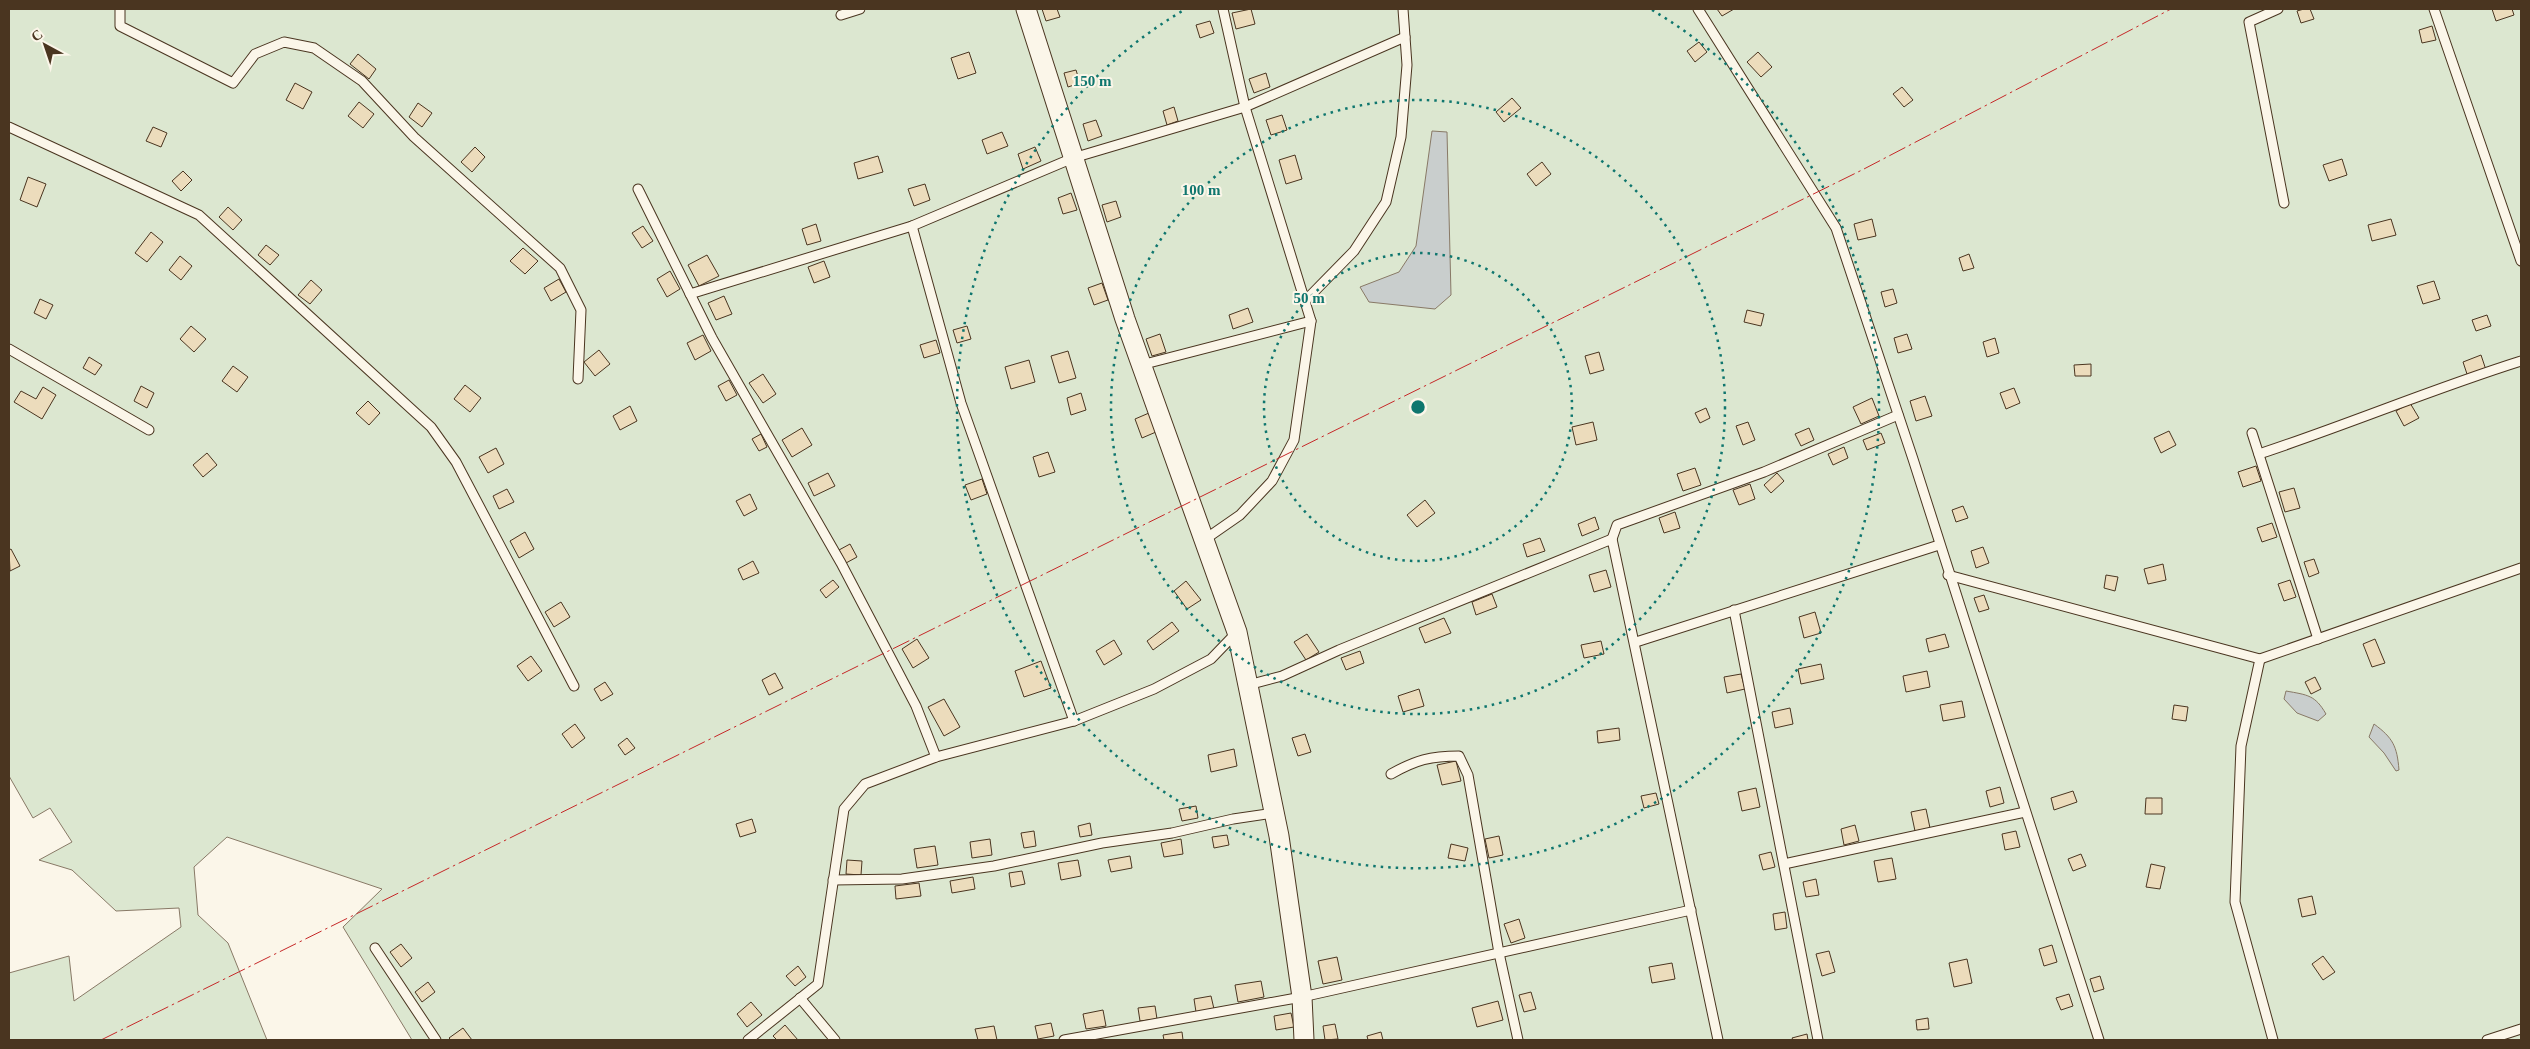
<svg xmlns="http://www.w3.org/2000/svg" width="2530" height="1049" viewBox="0 0 2530 1049" font-family="Georgia,serif">
	<rect width="100%" height="100%" fill="#fbf6e9"/>
	<polygon fill="#dce7d0" stroke="#887966" points="9,9 2521,9 2521,1040 412,1040 343,927 382,889 227,837 194,867 198,915 228,943 267,1040 9,1040 9,973 69,956 74,1001 181,927 179,908 116,911 72,870 39,860 72,842 50,808 33,818 9,776"/>
	<g fill="#c9cecd" stroke="#887966">
		<polygon points="1432,131 1447,132 1451,295 1435,309 1369,302 1360,287 1399,272 1416,246"/>
		<path d="M2286 691C2308 695 2315 695 2326 714L2318 721 2297 713 2284 699Z"/>
		<path d="M2374 724C2393 738 2397 746 2399 770L2396 771 2384 753 2369 737Z"/>
	</g>
	<g fill="#ecdcbc" stroke="#4a3520">
		<polygon points="1042,9 1057,9 1060,17 1046,21"/>
		<polygon points="1251,9 1255,24 1236,29 1232,13"/>
		<polygon points="1717,9 1734,9 1722,16"/>
		<polygon points="2304,9 2310,9 2314,19 2301,23 2297,11"/>
		<polygon points="2492,9 2512,9 2514,15 2496,21"/>
		<polygon points="1210,21 1214,33 1200,38 1196,25"/>
		<polygon points="2432,26 2436,40 2422,43 2419,30"/>
		<polygon points="1699,42 1707,52 1695,62 1687,51"/>
		<polygon points="969,52 976,73 958,79 951,58"/>
		<polygon points="1758,52 1772,67 1761,77 1747,62"/>
		<polygon points="358,54 376,69 369,79 350,64"/>
		<polygon points="1076,70 1080,83 1068,87 1064,73"/>
		<polygon points="1266,73 1270,87 1254,93 1249,79"/>
		<polygon points="295,83 312,92 303,109 286,100"/>
		<polygon points="1902,87 1913,100 1904,107 1893,94"/>
		<polygon points="1512,98 1521,108 1504,122 1496,112"/>
		<polygon points="359,102 374,114 363,128 348,116"/>
		<polygon points="418,103 432,113 422,127 409,117"/>
		<polygon points="1174,107 1178,121 1167,125 1163,111"/>
		<polygon points="1282,115 1287,130 1271,135 1266,120"/>
		<polygon points="1096,120 1102,136 1088,141 1083,124"/>
		<polygon points="153,127 167,133 161,147 146,141"/>
		<polygon points="1002,132 1008,146 987,154 982,140"/>
		<polygon points="475,147 485,157 472,172 461,162"/>
		<polygon points="1035,147 1041,161 1023,169 1018,154"/>
		<polygon points="1295,155 1302,179 1286,184 1279,160"/>
		<polygon points="878,156 883,172 858,179 854,163"/>
		<polygon points="2342,159 2347,175 2329,181 2323,165"/>
		<polygon points="1542,162 1551,174 1536,186 1527,174"/>
		<polygon points="183,171 192,180 181,191 172,181"/>
		<polygon points="28,177 46,184 37,207 20,200"/>
		<polygon points="925,184 930,200 914,206 908,189"/>
		<polygon points="1071,193 1077,210 1063,214 1058,198"/>
		<polygon points="1116,201 1121,217 1107,222 1102,205"/>
		<polygon points="228,207 242,220 233,230 219,217"/>
		<polygon points="1872,219 1876,236 1858,240 1854,224"/>
		<polygon points="2391,219 2396,235 2372,241 2368,225"/>
		<polygon points="816,224 821,241 807,245 802,229"/>
		<polygon points="643,226 653,241 642,248 632,233"/>
		<polygon points="151,232 163,242 147,262 135,253"/>
		<polygon points="266,245 279,255 270,265 258,255"/>
		<polygon points="523,248 538,261 525,274 510,261"/>
		<polygon points="1969,254 1974,268 1963,271 1959,258"/>
		<polygon points="707,255 719,276 699,286 688,265"/>
		<polygon points="180,256 192,266 181,280 169,270"/>
		<polygon points="824,261 830,277 814,283 808,267"/>
		<polygon points="670,271 680,289 667,297 657,279"/>
		<polygon points="559,279 566,292 551,301 544,288"/>
		<polygon points="311,280 322,290 310,304 298,295"/>
		<polygon points="2434,281 2440,299 2423,304 2417,286"/>
		<polygon points="1102,283 1108,300 1094,305 1088,288"/>
		<polygon points="1893,289 1897,303 1885,307 1881,292"/>
		<polygon points="724,296 732,314 716,320 708,303"/>
		<polygon points="40,299 53,305 46,319 34,313"/>
		<polygon points="1248,308 1253,322 1233,329 1229,315"/>
		<polygon points="1747,310 1764,314 1761,326 1744,322"/>
		<polygon points="2487,315 2491,326 2476,331 2472,320"/>
		<polygon points="191,326 206,339 194,352 180,339"/>
		<polygon points="967,326 971,339 957,343 953,330"/>
		<polygon points="1160,334 1166,352 1152,356 1146,339"/>
		<polygon points="1907,334 1912,349 1898,353 1894,338"/>
		<polygon points="703,335 711,351 695,360 687,343"/>
		<polygon points="1995,338 1999,353 1987,357 1983,342"/>
		<polygon points="936,340 940,353 924,358 920,345"/>
		<polygon points="599,350 610,364 595,376 584,362"/>
		<polygon points="1068,351 1076,378 1059,383 1051,356"/>
		<polygon points="1599,352 1604,370 1590,374 1585,356"/>
		<polygon points="2481,355 2486,370 2468,377 2463,362"/>
		<polygon points="89,357 102,365 95,375 83,368"/>
		<polygon points="1029,360 1035,382 1011,389 1005,367"/>
		<polygon points="2091,364 2091,376 2075,376 2074,365"/>
		<polygon points="233,366 248,377 237,392 222,381"/>
		<polygon points="763,374 776,394 763,403 749,383"/>
		<polygon points="729,380 737,395 726,401 718,386"/>
		<polygon points="465,385 481,398 470,412 454,399"/>
		<polygon points="141,386 154,393 147,408 134,401"/>
		<polygon points="43,387 56,395 42,419 14,402 21,391 36,399"/>
		<polygon points="2014,388 2020,403 2006,409 2000,393"/>
		<polygon points="1081,393 1086,410 1071,415 1067,398"/>
		<polygon points="1925,396 1932,416 1916,421 1910,401"/>
		<polygon points="1872,398 1879,416 1861,424 1853,407"/>
		<polygon points="368,401 380,413 369,425 356,413"/>
		<polygon points="2410,403 2419,418 2404,426 2396,411"/>
		<polygon points="630,406 637,421 620,430 613,416"/>
		<polygon points="1706,408 1710,418 1700,423 1695,413"/>
		<polygon points="1149,413 1156,432 1142,438 1135,419"/>
		<polygon points="1593,422 1597,440 1576,445 1572,427"/>
		<polygon points="1748,422 1755,440 1743,445 1736,426"/>
		<polygon points="802,428 812,445 792,457 782,440"/>
		<polygon points="1809,428 1814,440 1801,446 1795,434"/>
		<polygon points="2169,431 2176,445 2161,453 2154,438"/>
		<polygon points="1881,433 1885,443 1867,450 1863,440"/>
		<polygon points="761,434 767,447 759,451 752,439"/>
		<polygon points="1844,447 1848,458 1833,465 1828,454"/>
		<polygon points="496,448 504,464 488,473 479,457"/>
		<polygon points="1048,452 1055,472 1039,477 1033,457"/>
		<polygon points="207,453 217,465 203,477 193,465"/>
		<polygon points="2256,466 2261,481 2243,487 2238,472"/>
		<polygon points="1695,468 1701,485 1683,491 1677,474"/>
		<polygon points="828,473 835,486 814,496 808,483"/>
		<polygon points="1777,473 1784,481 1771,493 1764,485"/>
		<polygon points="982,479 987,494 971,500 965,485"/>
		<polygon points="1750,484 1755,499 1739,505 1733,490"/>
		<polygon points="2294,488 2300,508 2285,512 2279,492"/>
		<polygon points="507,489 514,502 499,509 493,496"/>
		<polygon points="750,494 757,509 744,516 736,501"/>
		<polygon points="1425,500 1435,513 1417,527 1407,515"/>
		<polygon points="1963,506 1968,518 1956,522 1952,510"/>
		<polygon points="1675,512 1680,528 1664,533 1659,518"/>
		<polygon points="1595,517 1599,529 1582,536 1578,524"/>
		<polygon points="2272,523 2277,537 2262,542 2257,528"/>
		<polygon points="525,532 534,549 519,558 510,541"/>
		<polygon points="1540,538 1545,551 1527,557 1523,544"/>
		<polygon points="850,544 857,557 846,563 839,550"/>
		<polygon points="1983,547 1989,563 1976,568 1971,551"/>
		<polygon points="11,549 20,566 10,571 9,550"/>
		<polygon points="2314,559 2319,573 2309,577 2304,562"/>
		<polygon points="753,561 759,573 743,580 738,569"/>
		<polygon points="2163,564 2166,580 2148,584 2144,569"/>
		<polygon points="1606,570 1611,587 1594,592 1589,575"/>
		<polygon points="2106,575 2118,577 2115,591 2104,588"/>
		<polygon points="833,580 839,587 826,598 820,590"/>
		<polygon points="2290,580 2296,597 2284,601 2278,584"/>
		<polygon points="1186,581 1201,600 1187,609 1174,591"/>
		<polygon points="1492,594 1497,607 1476,615 1472,602"/>
		<polygon points="1984,595 1989,609 1979,612 1974,598"/>
		<polygon points="561,602 570,617 554,627 545,612"/>
		<polygon points="1815,612 1821,633 1804,638 1799,617"/>
		<polygon points="1444,618 1451,633 1425,643 1419,628"/>
		<polygon points="1172,622 1179,631 1153,650 1147,641"/>
		<polygon points="1307,634 1319,652 1306,660 1294,642"/>
		<polygon points="1945,634 1949,647 1929,652 1926,639"/>
		<polygon points="917,639 929,658 913,668 902,649"/>
		<polygon points="2375,639 2385,663 2372,667 2363,644"/>
		<polygon points="1114,640 1122,654 1104,665 1096,651"/>
		<polygon points="1601,641 1604,654 1584,658 1581,645"/>
		<polygon points="1360,651 1364,663 1346,670 1341,658"/>
		<polygon points="531,656 542,671 528,681 517,666"/>
		<polygon points="1041,661 1051,688 1024,697 1015,671"/>
		<polygon points="1821,664 1824,679 1801,684 1798,669"/>
		<polygon points="1927,671 1930,687 1906,692 1903,676"/>
		<polygon points="775,673 783,688 769,695 762,680"/>
		<polygon points="1741,674 1745,689 1727,693 1724,677"/>
		<polygon points="2315,677 2321,689 2311,694 2305,682"/>
		<polygon points="605,682 613,694 601,701 594,689"/>
		<polygon points="1419,689 1424,706 1403,712 1398,696"/>
		<polygon points="944,699 960,727 944,736 928,707"/>
		<polygon points="1962,701 1965,717 1943,721 1940,705"/>
		<polygon points="2174,705 2188,707 2186,721 2172,719"/>
		<polygon points="1790,708 1793,724 1775,728 1772,712"/>
		<polygon points="575,724 585,738 572,748 562,734"/>
		<polygon points="1619,728 1620,740 1598,743 1597,731"/>
		<polygon points="1305,734 1311,752 1298,756 1292,738"/>
		<polygon points="627,738 635,748 625,755 618,745"/>
		<polygon points="1234,749 1237,766 1211,772 1208,755"/>
		<polygon points="1456,761 1461,781 1442,785 1437,765"/>
		<polygon points="2000,787 2004,803 1990,807 1986,791"/>
		<polygon points="1756,788 1760,807 1742,811 1738,792"/>
		<polygon points="2073,791 2077,802 2054,810 2051,798"/>
		<polygon points="1656,793 1659,804 1644,808 1641,796"/>
		<polygon points="2146,798 2162,798 2162,814 2145,814"/>
		<polygon points="1196,806 1198,818 1182,821 1179,809"/>
		<polygon points="1926,809 1930,828 1915,831 1911,812"/>
		<polygon points="752,819 756,832 740,837 736,824"/>
		<polygon points="1090,823 1092,835 1080,837 1078,826"/>
		<polygon points="1855,825 1859,841 1844,845 1841,829"/>
		<polygon points="1034,831 1036,846 1024,848 1021,833"/>
		<polygon points="2016,831 2020,847 2005,850 2002,834"/>
		<polygon points="1227,835 1229,845 1214,848 1212,837"/>
		<polygon points="1499,836 1503,855 1489,858 1485,839"/>
		<polygon points="990,839 992,855 972,858 970,842"/>
		<polygon points="1181,839 1183,854 1164,857 1161,843"/>
		<polygon points="1451,844 1468,848 1465,861 1448,858"/>
		<polygon points="935,846 938,865 917,868 914,849"/>
		<polygon points="1771,852 1775,867 1763,870 1759,855"/>
		<polygon points="2081,854 2086,866 2073,871 2068,859"/>
		<polygon points="1130,856 1132,868 1111,872 1108,860"/>
		<polygon points="1892,858 1896,879 1878,882 1874,861"/>
		<polygon points="847,860 862,861 861,875 846,874"/>
		<polygon points="1078,860 1081,876 1061,880 1058,863"/>
		<polygon points="2151,864 2165,867 2160,889 2146,887"/>
		<polygon points="1022,871 1025,884 1011,887 1009,873"/>
		<polygon points="973,877 975,889 952,893 950,881"/>
		<polygon points="1816,879 1819,895 1806,897 1803,882"/>
		<polygon points="919,883 921,896 896,899 895,886"/>
		<polygon points="2312,896 2316,914 2302,917 2298,899"/>
		<polygon points="1785,912 1787,928 1775,930 1773,914"/>
		<polygon points="1519,919 1525,938 1511,943 1504,924"/>
		<polygon points="401,944 412,958 401,967 390,952"/>
		<polygon points="2052,945 2057,962 2044,966 2039,949"/>
		<polygon points="1829,951 1835,972 1822,976 1816,954"/>
		<polygon points="2323,956 2335,972 2323,980 2312,964"/>
		<polygon points="1337,957 1342,980 1323,984 1318,961"/>
		<polygon points="1967,959 1972,983 1954,987 1949,963"/>
		<polygon points="1672,963 1675,979 1652,983 1649,967"/>
		<polygon points="798,966 806,977 795,986 786,976"/>
		<polygon points="2100,976 2104,989 2094,992 2090,979"/>
		<polygon points="1261,981 1264,997 1238,1002 1235,985"/>
		<polygon points="428,982 435,992 422,1002 415,992"/>
		<polygon points="1531,992 1536,1009 1524,1012 1519,995"/>
		<polygon points="2069,994 2073,1006 2061,1010 2056,998"/>
		<polygon points="1211,996 1214,1009 1196,1012 1194,999"/>
		<polygon points="1498,1001 1503,1020 1477,1027 1472,1008"/>
		<polygon points="751,1002 762,1015 747,1027 737,1014"/>
		<polygon points="1155,1006 1157,1019 1140,1021 1138,1008"/>
		<polygon points="1103,1010 1106,1026 1086,1029 1083,1014"/>
		<polygon points="1291,1013 1294,1027 1276,1030 1274,1016"/>
		<polygon points="1928,1018 1929,1029 1917,1030 1916,1020"/>
		<polygon points="1051,1023 1054,1036 1038,1039 1035,1026"/>
		<polygon points="1335,1024 1338,1039 1325,1040 1323,1026"/>
		<polygon points="785,1025 798,1040 777,1040 773,1036"/>
		<polygon points="994,1026 997,1040 978,1040 975,1029"/>
		<polygon points="463,1028 472,1040 451,1040 449,1038"/>
		<polygon points="1182,1032 1183,1040 1164,1040 1163,1035"/>
		<polygon points="1381,1032 1383,1040 1368,1040 1367,1036"/>
		<polygon points="1807,1034 1808,1040 1793,1040 1792,1038"/>
	</g>
	<g fill="none" stroke-linecap="round" stroke-linejoin="round">
		<defs>
			<g id="service">
				<polyline points="120,9 120,26 233,83 255,54 284,42 314,48 362,81 414,137 560,268 581,310 578,379"/>
				<polyline points="1698,9 1836,228 1913,459 2099,1040"/>
				<polyline points="2278,9 2249,22 2284,203"/>
				<polyline points="2434,9 2521,261"/>
				<polyline points="841,15 860,9"/>
				<polyline points="9,127 199,215 431,427 456,462 574,686"/>
				<polyline points="638,189 712,338 841,563 916,706 936,757"/>
				<polyline points="912,226 961,403 1074,721"/>
				<polyline points="690,294 912,226 1073,158 1245,107 1405,37"/>
				<polyline points="1305,301 1354,251 1386,202 1401,137 1407,65 1403,9"/>
				<polyline points="9,349 149,430"/>
				<polyline points="1141,365 1311,321"/>
				<polyline points="2252,433 2318,639"/>
				<path d="M2259 454C2347 425 2432 389 2521 361"/>
				<polyline points="1612,539 1617,525 1764,472 1898,415"/>
				<polyline points="1204,540 1240,515 1272,481 1294,440 1311,321 1245,107 1223,9"/>
				<polyline points="1948,575 2260,659 2241,746 2235,902 2273,1040"/>
				<polyline points="1734,610 1818,1040"/>
				<polyline points="1636,642 1939,545"/>
				<polyline points="2260,659 2521,568"/>
				<polyline points="1248,685 1282,676 1339,650 1612,539 1718,1040"/>
				<path d="M1391 774C1416 760 1430 756 1459 756L1468 775 1499 953 1518 1040"/>
				<polyline points="1784,864 2025,812"/>
				<polyline points="833,880 902,879 994,866 1102,843 1172,833 1233,819 1274,813"/>
				<polyline points="375,948 436,1040"/>
				<polyline points="800,998 835,1040"/>
				<polyline points="748,1040 818,984 844,809 865,784 936,757 1074,721 1154,689 1211,659 1237,632"/>
				<polyline points="1064,1040 1302,997 1691,910"/>
				<polyline points="2487,1040 2521,1029"/>
			</g>
			<polyline id="minor" points="1026,9 1125,319 1237,632 1279,836 1302,997 1304,1040"/>
		</defs>
		<use href="#service" stroke="#4a3520" stroke-width="11"/>
		<use href="#minor" stroke="#4a3520" stroke-width="21"/>
		<use href="#service" stroke="#fbf6e9" stroke-width="9"/>
		<use href="#minor" stroke="#fbf6e9" stroke-width="19"/>
		<polyline stroke="#c62828" stroke-width="1" stroke-dasharray="18 4 2.5 4" stroke-linecap="butt" points="101,1040 1862,170 2171,9"/>
	</g>
	<g fill="none" stroke="#0f766e" stroke-width="2.5" stroke-dasharray="2.5 5">
		<circle cx="1418" cy="407" r="154"/>
		<circle cx="1418" cy="407" r="307"/>
		<path d="M1652 10A461 461 0 1 1 1184 10"/>
	</g>
	<circle cx="1418" cy="407" r="8" fill="#0f766e" stroke="#fbf6e9" stroke-width="2.5"/>
	<g font-size="15" text-anchor="middle" font-weight="bold" fill="#0f766e" stroke="#fbf6e9" stroke-width="4" stroke-linejoin="round" paint-order="stroke">
		<text x="1092" y="86">150 m</text>
		<text x="1201" y="195">100 m</text>
		<text x="1309" y="303">50 m</text>
	</g>
	<rect width="2530" height="1049" fill="none" stroke="#4a3520" stroke-width="20"/>
	<g transform="translate(45 45) rotate(320)" stroke="#fbf6e9" stroke-width="4" paint-order="stroke">
	<path d="M0-4L9 19L0 12L-9 19Z" fill="#4a3520"/>
	<text y="-8" font-size="14" font-weight="bold" text-anchor="middle" fill="#4a3520">С</text>
	</g>
</svg>
